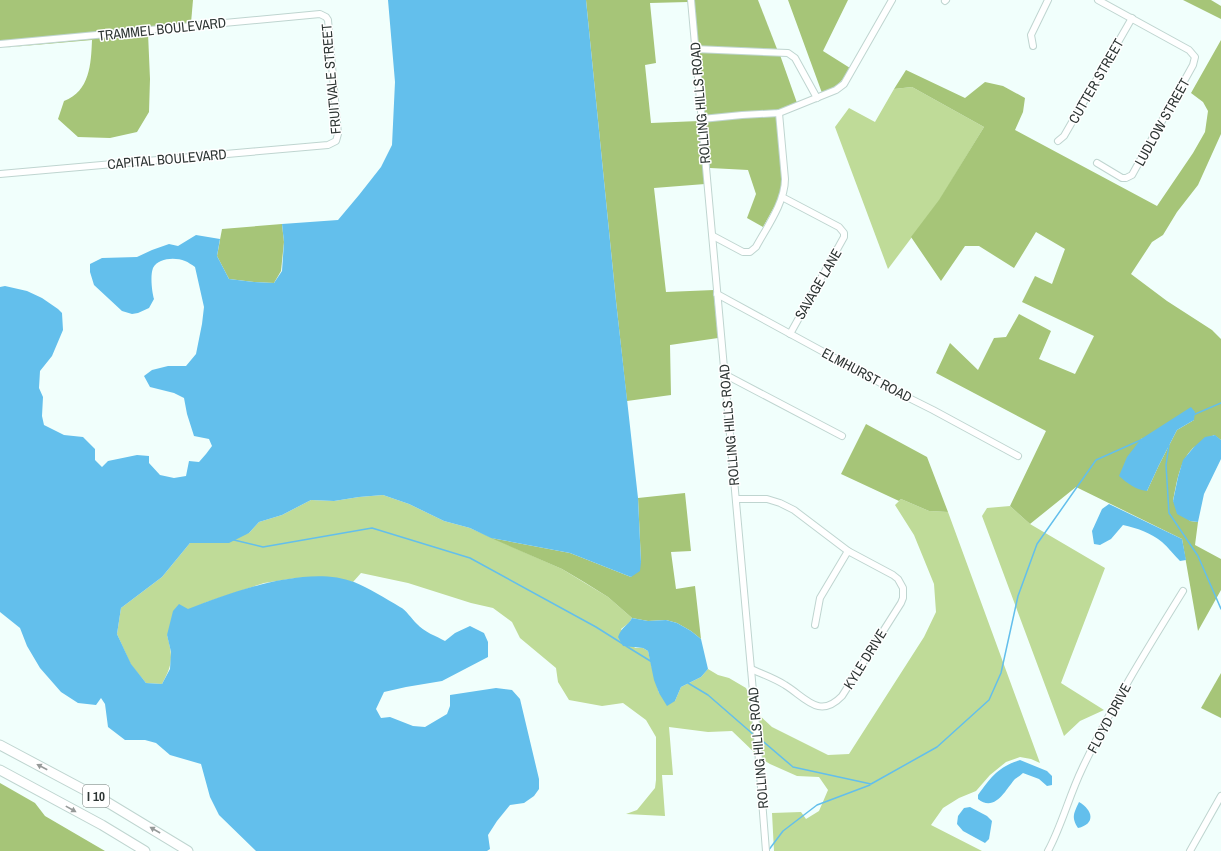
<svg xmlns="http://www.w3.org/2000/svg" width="1221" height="851" viewBox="0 0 1221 851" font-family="'Archivo Narrow',sans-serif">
	<rect width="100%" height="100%" fill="#f1fffc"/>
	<g fill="#bfdb98">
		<polygon points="912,87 984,127 939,201 888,269 835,127 849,108 875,122 894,89"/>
		<path d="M383 495 409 504 444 521 470 528 562 569 608 597 632 618 629 623 621 629 635 648H643L648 651 655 680 659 693 675 701 681 687 701 677 708 669 718 675 729 678 746 688 751 699 756 754 732 731 708 732 669 727 673 775H662L665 816 626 814 637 810 655 788 656 780V737L646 720 623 703 602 706 569 700 558 682 556 668 520 638 512 622 493 608 471 603 408 583 361 573 353 582 329 577 296 578 264 583 207 602 188 610 167 635C173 657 173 664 162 684L146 683 131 665 117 634 121 608 162 577 190 543 249 533 259 522 282 515 311 500 334 501 359 497Z"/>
		<polygon points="901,499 929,511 948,512 1040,763 1031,759 1020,757 1006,762 990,775 976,791 959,798 943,808 931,825 982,851 774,851 772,813 801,812 806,819 819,811 828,790 819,777 797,776 770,764 762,759 758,714 772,727 828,755 849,754 924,637 936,612 934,584 923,557 914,535 895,505"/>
		<polygon points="1010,506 1030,524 1105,568 1061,683 1104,710 1080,721 1064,736 982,516 987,508"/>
	</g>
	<g fill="#a6c578" fill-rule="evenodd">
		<polygon points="0,0 193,0 191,23 0,41"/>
		<polygon points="586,0 688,0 688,2 650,3 656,63 645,65 651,123 699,121 705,184 654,188 666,292 714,290 713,295 714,296 718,338 670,345 671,395 627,401 616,301"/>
		<polygon points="694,0 758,0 777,49 698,46"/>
		<path d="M788 0H848L823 51 850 68C841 83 838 86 822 93Z"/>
		<polygon points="1183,0 1211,0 1221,6 1221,19"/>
		<path d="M148 33 150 79 149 112 137 132 110 138 78 137 58 119 64 101C90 91 91 64 92 40L0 48Z"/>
		<path d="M1221 40V134L1198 185 1177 212 1163 235 1152 242 1131 274 1167 301 1212 330 1221 339V440L1214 435C1208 439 1199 443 1193 448 1179 462 1177 482 1173 501L1190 521 1198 522 1195 545 1221 559V590L1198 631 1182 539 1076 487 1030 524 1010 506 1046 431 936 373 950 343 978 370 994 338 1006 337 1019 314 1051 331 1039 359 1075 374 1094 336 1022 302 1035 276 1052 284 1065 249 1036 232 1014 268 979 246H965L941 281 911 237 939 200 984 127 912 87 894 89 906 70 965 98 985 82 1003 86 1025 98 1023 112 1015 130 1157 206 1193 153 1205 132 1208 111 1203 102 1191 93ZM1194 420 1177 430 1159 465 1147 491 1141 439Z"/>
		<polygon points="699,52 780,55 797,103 779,110 743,112 705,116"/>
		<polygon points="777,116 782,186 779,198 763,227 747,218 756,194 748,170 710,168 705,122 742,118"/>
		<polygon points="282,224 284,242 281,271 274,283 254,282 229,279 217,256 222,229"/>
		<polygon points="866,424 927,457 948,512 929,511 901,499 899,501 841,474"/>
		<polygon points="685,493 691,551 671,552 676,589 695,586 701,639 691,631 677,623 666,620 648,621 632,618 608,597 584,582 562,569 491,538 570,553 631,577 641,562 638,498"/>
		<polygon points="1221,673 1221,718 1201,708"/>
		<polygon points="0,783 35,803 45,816 105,851 0,851"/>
	</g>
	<g fill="#63bfec">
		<path d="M388 0H586L616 301 638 498 641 562 640 571 631 577 570 553 491 538 470 528 444 521 409 504 383 495 359 497 334 501 311 500 282 515 259 522 249 533 229 543H190L162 577 121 608 117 634 131 664 146 683 162 684 170 669 171 652 167 635 173 611 179 604 188 609C232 592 307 564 354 582 369 588 385 598 400 607 406 610 411 618 417 624 424 632 436 636 445 641L455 633 470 626 484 633 488 642V657L442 681 406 687 384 692 376 709 381 718 390 717 413 726 425 727 447 714 450 706V695L496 688 512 690 520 699 539 779V789L534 796 524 803 510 805 497 821 488 835 490 849 487 851H256L219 815 210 797 201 764 170 755 156 743 145 740H125L108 727 105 704 101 698 96 705 78 703 61 692 40 668 27 646 20 628 0 612V287L5 286 27 291 42 298 58 309 62 313 63 330 52 356 40 371 39 388 43 397 42 416 44 425 64 435 83 437 95 449V460L102 467 108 461 137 455 149 456V463L160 475 174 478 186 476 189 461 199 462 206 454 212 446 209 439 194 436 187 414 184 398 174 393 150 387 144 376 152 370 168 366H186L196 354 202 324 204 307 195 267C192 265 188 262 185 261 175 257 158 258 153 268 150 276 152 292 154 299L149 308 138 313 132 314 122 311 94 285 90 272V264L102 258 137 257 152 250 169 244 178 246 196 235 220 239 217 256 229 279 254 282 274 283 282 271 284 242 282 224 338 220 359 195 381 167 392 145 395 82Z"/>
		<path d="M1191 407 1195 412 1194 420 1177 430 1159 465 1147 491C1136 490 1127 483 1119 476L1127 457 1141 439Z"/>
		<polygon points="1215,435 1221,440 1221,459 1204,494 1198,522 1190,521 1177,514 1173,501 1178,477 1183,460 1194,447 1205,437"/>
		<path d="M1109 504 1182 539 1186 560 1180 561C1174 555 1168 547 1162 542 1151 533 1137 528 1123 525L1111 539 1100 545 1094 544 1092 531 1102 509Z"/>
		<path d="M632 618 648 621 666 620 677 623 691 631 701 639 708 669 701 677 681 687 675 701 667 706 659 693 654 680 648 651 643 648 623 646 618 637C622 626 627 627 632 618Z"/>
		<path d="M1020 760 1047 771 1052 776V785L1047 786 1039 779 1023 773C1021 775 1018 777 1015 779 1006 789 995 813 978 799V795C991 777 998 767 1020 760Z"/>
		<path d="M1079 802C1093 810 1096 824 1078 828 1071 817 1074 813 1079 802Z"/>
		<polygon points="970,807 987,816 992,821 989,839 985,843 963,831 957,824 958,816 964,808"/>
	</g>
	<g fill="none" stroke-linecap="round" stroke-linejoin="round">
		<g stroke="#63bfec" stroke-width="1.5">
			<polyline points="1193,415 1221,403"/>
			<polyline points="1169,445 1166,465 1169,513 1198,556 1221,609"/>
			<polyline points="234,540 263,547 372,528 470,558 596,627 623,644"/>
			<polyline points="626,646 652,662"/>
			<polyline points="688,683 708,695 754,735"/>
			<polyline points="759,738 793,767 871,784 937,747 989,700 1001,673 1018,596 1037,544 1096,460 1143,439"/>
			<polyline points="768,851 783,831 817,805 870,785"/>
		</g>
		<defs>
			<g id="minor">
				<polyline points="691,0 757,736 766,851"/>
				<polyline points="945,1 946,0"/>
				<polyline points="0,44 320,14 326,17 328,20 338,134 336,141 328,145 0,174"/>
				<polyline points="1033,46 1031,35 1048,0"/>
				<polyline points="695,49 788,53 795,58 817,98"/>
				<polyline points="702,119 742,115 779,113 836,90 844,84 892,0"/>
				<polyline points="1058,141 1064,136 1132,18"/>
				<polyline points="1097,163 1122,178 1126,178 1132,175 1193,65 1195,57 1189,50 1098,0"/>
				<polyline points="782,197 839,227 844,233 844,237 790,334"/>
				<path d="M713 236 743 252H750L756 247C767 227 785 202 785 179L779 113"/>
				<polyline points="717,294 899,393 933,410 1018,456"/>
				<polyline points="724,374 842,436"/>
				<path d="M736 499H767L780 503 794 510 848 551 893 575 898 579 903 588V598L901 603 842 696C819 720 805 697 785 685 774 678 762 674 751 669"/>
				<polyline points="815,625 820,598 848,551"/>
				<path d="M1048 851C1062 825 1069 796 1082 769 1111 707 1147 649 1183 591"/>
				<polyline points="1190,851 1221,796"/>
			</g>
			<g id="highway">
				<polyline points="0,745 107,802 188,851"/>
				<polyline points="0,770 102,825 145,851"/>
			</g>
		</defs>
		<use href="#minor" stroke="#bfd5d0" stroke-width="8"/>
		<use href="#highway" stroke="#bfd5d0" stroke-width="11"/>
		<use href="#minor" stroke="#fff" stroke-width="6"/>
		<use href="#highway" stroke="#fff" stroke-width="9"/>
	</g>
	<defs><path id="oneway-solid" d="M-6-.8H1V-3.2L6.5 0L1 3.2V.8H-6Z"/></defs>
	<g fill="#969a99">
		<use href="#oneway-solid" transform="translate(42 767) rotate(-152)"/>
		<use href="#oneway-solid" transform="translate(71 809) rotate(29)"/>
		<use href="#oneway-solid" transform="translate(155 830) rotate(-150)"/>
	</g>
	<g text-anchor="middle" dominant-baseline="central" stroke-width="3" stroke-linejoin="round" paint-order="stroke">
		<rect fill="#fff" stroke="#6c7270" stroke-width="1" x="83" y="785" width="26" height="22" rx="3"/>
		<g font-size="13" font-weight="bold" fill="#2d3533">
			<text x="96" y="796">I 10</text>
		</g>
		<g font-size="14" fill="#2d3533" stroke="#fff">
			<text transform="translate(162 29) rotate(-6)">TRAMMEL BOULEVARD</text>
			<text transform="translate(331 79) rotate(-95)">FRUITVALE STREET</text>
			<text transform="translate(1096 81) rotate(-60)">CUTTER STREET</text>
			<text transform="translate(700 103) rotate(-95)">ROLLING HILLS ROAD</text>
			<text transform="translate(1162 122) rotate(-61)">LUDLOW STREET</text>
			<text transform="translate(167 159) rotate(-5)">CAPITAL BOULEVARD</text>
			<text transform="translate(818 284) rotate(-60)">SAVAGE LANE</text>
			<text transform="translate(867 375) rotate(28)">ELMHURST ROAD</text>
			<text transform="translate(729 425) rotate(-95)">ROLLING HILLS ROAD</text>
			<text transform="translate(865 659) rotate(-58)">KYLE DRIVE</text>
			<text transform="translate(1109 718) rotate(-62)">FLOYD DRIVE</text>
			<text transform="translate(758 748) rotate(-95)">ROLLING HILLS ROAD</text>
		</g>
	</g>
</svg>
